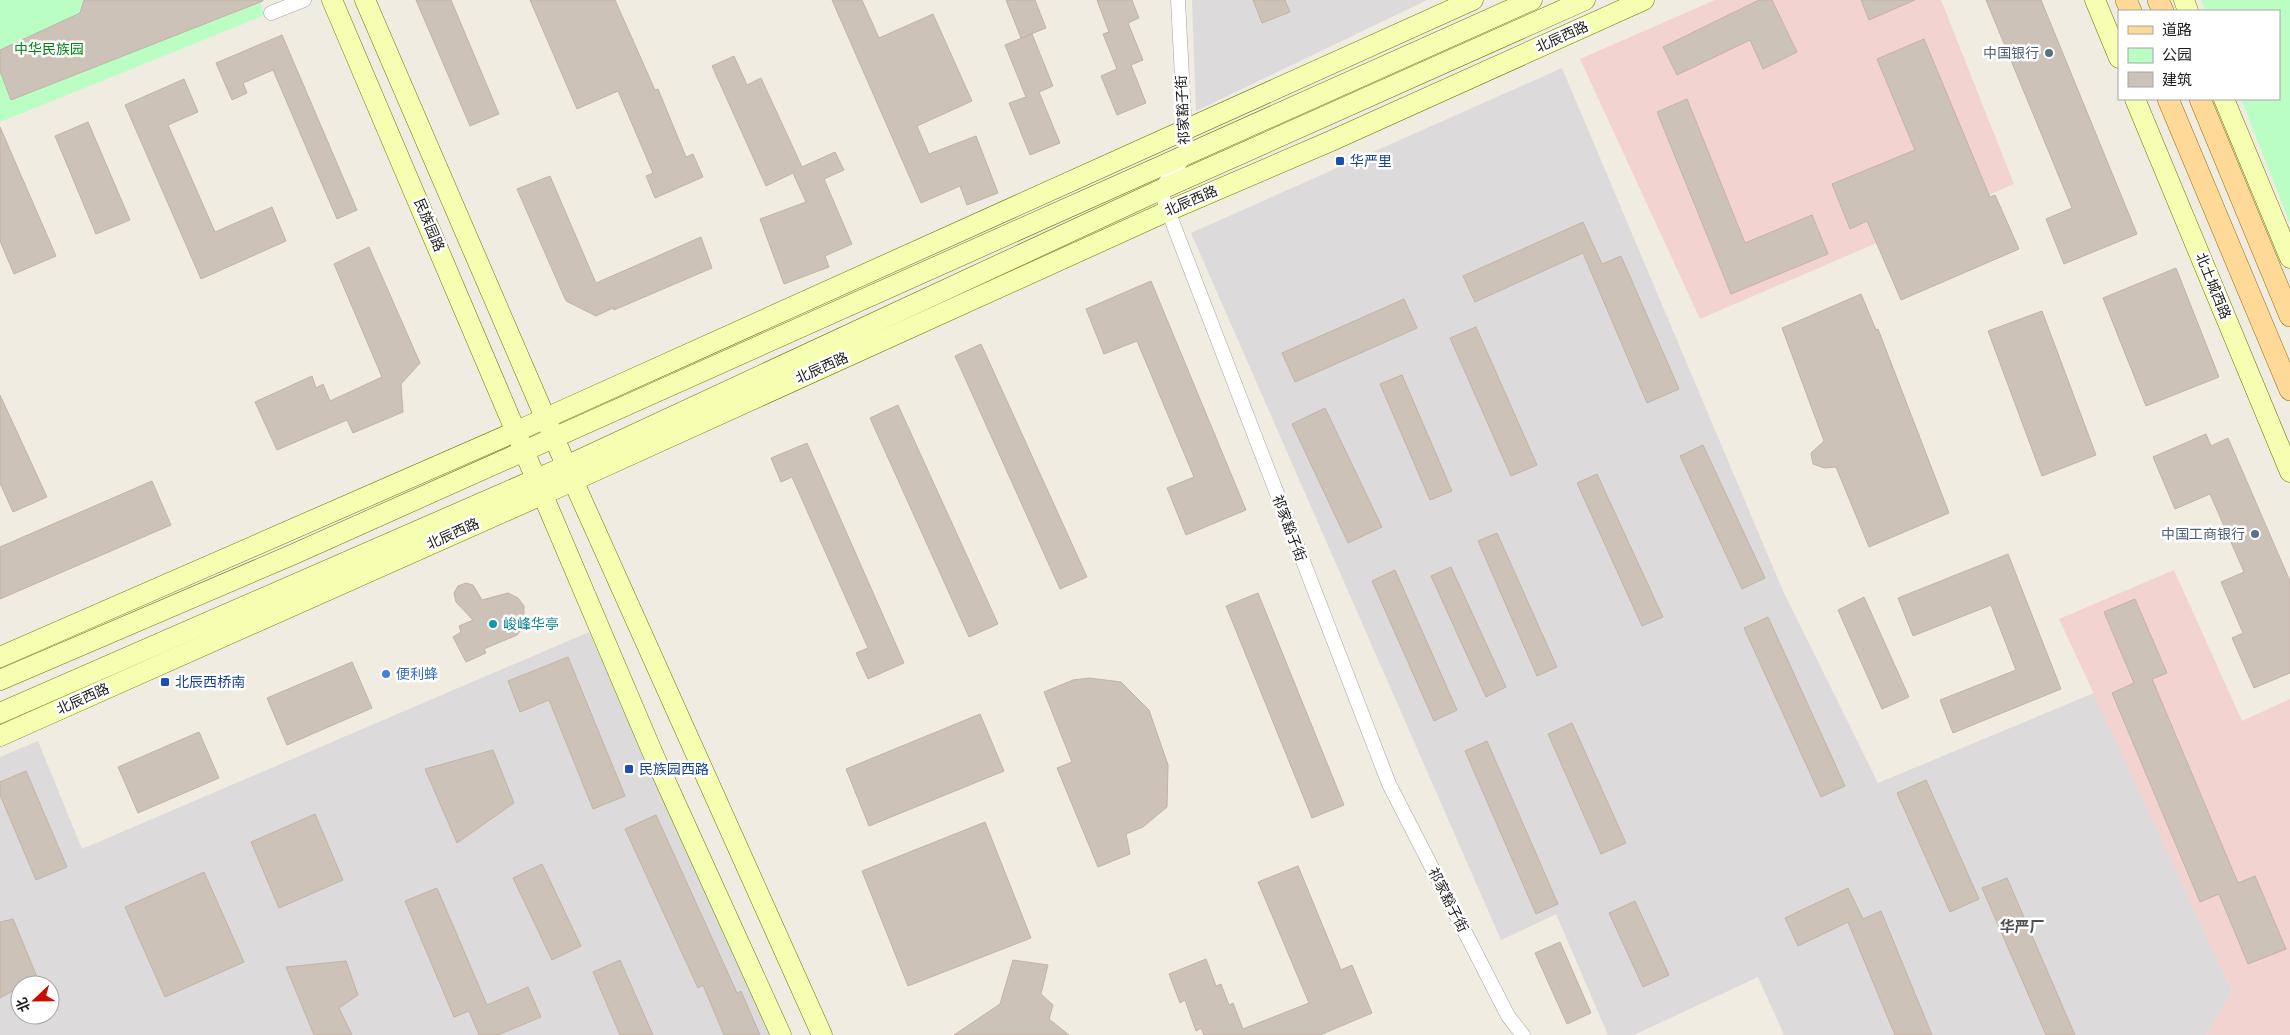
<svg xmlns="http://www.w3.org/2000/svg" width="2290" height="1035" viewBox="0 0 2290 1035" font-family="Karla,'Noto Sans SC',sans-serif">
	<rect width="100%" height="100%" fill="#f0ece2"/>
	<g fill="#dcdada" fill-rule="evenodd">
		<polygon points="1192,0 1427,0 1196,111"/>
		<polygon points="1562,68 1783,591 1878,783 2094,693 2232,991 2206,1035 1784,1035 1758,977 1634,1035 1608,1035 1556,914 1501,940 1191,233"/>
		<path d="M589 632 770 1035H0V757L38 741 82 849ZM20 985H50V1015H20Z"/>
	</g>
	<g fill="#f2d3cf">
		<polygon points="1715,0 1941,0 2014,184 1700,319 1580,59"/>
		<polygon points="2174,570 2242,721 2290,699 2290,1035 2206,1035 2232,991 2059,619"/>
	</g>
	<g fill="#bafec4">
		<polygon points="0,0 259,0 265,15 0,122"/>
		<polygon points="2201,0 2290,0 2290,223 2241,99 2279,99 2279,11 2206,11"/>
	</g>
	<g fill="#ccc2b8" stroke="#c3b3a3">
		<polygon points="84,0 263,0 263,1 11,100 0,71 0,50 80,13"/>
		<polygon points="416,0 451,0 499,114 470,126"/>
		<polygon points="530,0 615,0 655,90 658,89 686,157 693,154 703,177 655,198 646,176 653,173 618,91 577,109"/>
		<polygon points="832,0 862,0 879,38 933,14 972,101 917,126 929,154 976,136 998,193 967,205 960,186 921,203"/>
		<polygon points="1006,0 1035,0 1046,28 1021,38"/>
		<polygon points="1097,0 1132,0 1139,18 1128,23 1143,60 1131,65 1146,103 1117,115 1101,76 1117,69 1103,34 1109,32"/>
		<polygon points="1253,0 1285,0 1290,12 1262,23"/>
		<polygon points="1759,0 1772,0 1797,52 1763,69 1750,40 1677,75 1663,47"/>
		<polygon points="1861,0 1915,0 1869,20"/>
		<polygon points="1986,0 2041,0 2137,234 2064,264 2046,219 2072,208"/>
		<polygon points="1032,34 1053,86 1039,92 1060,143 1030,155 1009,103 1026,97 1005,45"/>
		<polygon points="282,35 357,210 337,219 273,70 243,83 247,93 232,100 216,63"/>
		<polygon points="1924,39 1990,197 1995,195 2019,249 1901,300 1867,221 1850,229 1832,184 1915,150 1877,59"/>
		<polygon points="734,56 747,85 761,78 802,167 835,152 844,170 824,179 852,244 825,256 829,267 784,284 760,219 806,202 793,173 766,186 712,66"/>
		<polygon points="184,79 198,112 168,125 215,232 272,207 286,241 201,279 125,105"/>
		<polygon points="1687,99 1745,243 1812,215 1828,254 1731,294 1657,112"/>
		<polygon points="88,122 130,220 96,234 55,136"/>
		<polygon points="0,127 56,256 14,274 0,241"/>
		<polygon points="550,176 596,283 701,237 712,268 614,310 613,308 596,316 566,301 517,189"/>
		<polygon points="1583,222 1602,264 1621,256 1679,389 1647,403 1583,253 1475,302 1463,276"/>
		<polygon points="369,247 420,363 401,384 403,412 353,433 347,420 277,450 255,402 312,376 316,388 323,384 330,401 382,377 334,264"/>
		<polygon points="2176,268 2219,377 2146,406 2103,298"/>
		<polygon points="1151,281 1246,510 1186,535 1167,488 1194,477 1137,341 1104,354 1086,309"/>
		<polygon points="1861,294 1876,330 1878,329 1949,513 1869,547 1836,467 1824,468 1813,464 1811,453 1824,441 1782,328"/>
		<polygon points="1404,299 1417,328 1295,382 1282,353"/>
		<polygon points="2042,311 2096,455 2042,476 1988,331"/>
		<polygon points="1476,327 1537,465 1511,476 1450,338"/>
		<polygon points="981,344 1087,577 1060,589 955,356"/>
		<polygon points="1402,375 1452,491 1430,500 1380,384"/>
		<polygon points="0,395 47,497 13,512 0,483"/>
		<polygon points="898,405 998,624 969,637 870,418"/>
		<polygon points="1325,408 1382,527 1348,543 1292,424"/>
		<polygon points="2206,434 2211,446 2228,438 2290,581 2290,673 2254,688 2232,638 2243,633 2221,582 2244,572 2210,494 2175,509 2153,457"/>
		<polygon points="807,443 904,663 868,679 856,653 868,648 792,477 781,482 771,458"/>
		<polygon points="1703,445 1765,578 1742,589 1680,456"/>
		<polygon points="1597,474 1663,617 1642,626 1577,483"/>
		<polygon points="152,481 171,525 0,599 0,547"/>
		<polygon points="1497,533 1557,667 1537,676 1478,541"/>
		<polygon points="2008,554 2061,689 1953,733 1940,700 2016,670 1991,605 1913,636 1898,598"/>
		<polygon points="1451,567 1506,687 1486,697 1431,576"/>
		<polygon points="1395,570 1457,710 1434,721 1372,581"/>
		<polygon points="466,583 473,585 482,600 508,593 518,598 524,606 524,617 523,627 517,635 484,649 486,653 466,662 453,637 461,632 459,626 473,620 456,602 454,593 458,586"/>
		<polygon points="1258,593 1344,805 1312,818 1226,606"/>
		<polygon points="1864,597 1909,697 1882,709 1838,610"/>
		<polygon points="2135,599 2167,673 2152,679 2238,883 2255,876 2286,949 2248,964 2219,894 2200,902 2112,693 2134,683 2104,612"/>
		<polygon points="1768,617 1845,786 1821,797 1744,628"/>
		<polygon points="568,657 625,796 593,809 549,700 520,712 508,681"/>
		<polygon points="352,662 372,708 287,745 267,698"/>
		<polygon points="1089,678 1121,682 1149,710 1168,765 1167,807 1143,827 1126,834 1130,854 1098,867 1057,768 1072,762 1044,692 1073,680"/>
		<polygon points="980,714 1004,771 869,826 846,769"/>
		<polygon points="1572,723 1626,843 1601,854 1548,734"/>
		<polygon points="199,732 219,778 138,813 118,767"/>
		<polygon points="1487,741 1558,904 1536,914 1465,751"/>
		<polygon points="493,750 514,803 457,843 425,769"/>
		<polygon points="26,771 67,867 36,880 0,795 0,782"/>
		<polygon points="1926,780 1979,899 1950,912 1897,793"/>
		<polygon points="315,814 343,880 279,908 251,842"/>
		<polygon points="656,815 737,993 741,991 760,1035 724,1035 703,985 698,988 625,829"/>
		<polygon points="985,822 1031,938 908,986 862,871"/>
		<polygon points="542,864 581,946 552,960 513,878"/>
		<polygon points="1298,866 1341,970 1352,965 1372,1013 1320,1035 1204,1035 1201,1028 1196,1031 1185,1000 1180,1003 1169,974 1206,959 1216,986 1221,984 1229,1005 1233,1003 1243,1029 1309,1003 1258,882"/>
		<polygon points="204,872 244,962 165,997 125,907"/>
		<polygon points="2007,878 2075,1035 2046,1035 1982,888"/>
		<polygon points="437,888 487,1005 528,987 541,1017 498,1035 479,1035 469,1011 454,1017 405,901"/>
		<polygon points="1848,888 1863,919 1881,911 1932,1035 1895,1035 1848,922 1798,946 1785,918"/>
		<polygon points="1635,901 1669,975 1643,987 1609,913"/>
		<polygon points="13,919 37,977 20,985 20,987 0,998 0,922"/>
		<polygon points="1560,942 1591,1013 1567,1024 1535,953"/>
		<polygon points="620,960 653,1035 620,1035 593,972"/>
		<polygon points="1013,960 1048,965 1041,994 1053,1005 1049,1019 1069,1035 954,1035 1000,1004"/>
		<polygon points="346,961 358,995 339,1008 352,1035 314,1035 286,967"/>
	</g>
	<g fill="none" stroke-linecap="round" stroke-linejoin="round">
		<defs>
			<g id="street">
				<polyline points="1178,0 1186,155 1160,190 1389,784 1508,1016 1523,1035"/>
				<polyline points="271,13 304,0"/>
			</g>
			<g id="secondary">
				<polyline points="332,0 654,756 781,1035"/>
				<polyline points="365,0 554,438 822,1035"/>
				<polyline points="2095,0 2119,58"/>
				<polyline points="2184,0 2188,11"/>
				<polyline points="2135,99 2290,472"/>
				<polyline points="2224,99 2290,258"/>
				<polyline points="0,657 517,431 1473,0"/>
				<polyline points="0,680 294,554 1532,0"/>
				<polyline points="0,713 566,466 1160,190 1585,0"/>
				<polyline points="0,736 544,494 1168,211 1331,141 1644,0"/>
			</g>
			<g id="primary">
				<polyline points="2126,0 2131,11"/>
				<polyline points="2158,0 2163,11"/>
				<polyline points="2168,99 2290,390"/>
				<polyline points="2200,99 2290,316"/>
			</g>
		</defs>
		<use href="#street" stroke="#a4a4a4" stroke-width="15"/>
		<use href="#secondary" stroke="#647900" stroke-width="21"/>
		<use href="#primary" stroke="#976e00" stroke-width="22"/>
		<use href="#street" stroke="#fff" stroke-width="14"/>
		<use href="#secondary" stroke="#f6ffb1" stroke-width="20"/>
		<use href="#primary" stroke="#ffd998" stroke-width="21"/>
	</g>
	<g fill="#5c6f8a" stroke="#fff" stroke-width="2">
		<circle cx="2049" cy="53" r="5"/>
		<circle cx="2255" cy="534" r="5"/>
	</g>
	<g fill="#1a4fb4" stroke="#fff" stroke-width="2">
		<rect x="1335" y="156" width="10" height="10" rx="2.5"/>
		<rect x="160" y="677" width="10" height="10" rx="2.5"/>
		<rect x="624" y="764" width="10" height="10" rx="2.5"/>
	</g>
	<circle fill="#0f9aa8" stroke="#fff" stroke-width="2" cx="493" cy="624" r="5"/>
	<circle fill="#3f7fe0" stroke="#fff" stroke-width="2" cx="386" cy="674" r="5"/>
	<g text-anchor="middle" dominant-baseline="central" stroke-width="5" stroke-linejoin="round" paint-order="stroke">
		<g font-size="14" fill="#1d1d1d" stroke="#fff">
			<text transform="translate(1562 37) rotate(-24)">北辰西路</text>
			<text transform="translate(1183 110) rotate(-93)">祁家豁子街</text>
			<text transform="translate(1191 201) rotate(-23)">北辰西路</text>
			<text transform="translate(429 225) rotate(67)">民族园路</text>
			<text transform="translate(2213 286) rotate(68)">北土城西路</text>
			<text transform="translate(822 368) rotate(-24)">北辰西路</text>
			<text transform="translate(1289 528) rotate(69)">祁家豁子街</text>
			<text transform="translate(453 534) rotate(-24)">北辰西路</text>
			<text transform="translate(83 699) rotate(-24)">北辰西路</text>
			<text transform="translate(1448 900) rotate(63)">祁家豁子街</text>
		</g>
		<g font-size="14" fill="#018614" stroke="#fff">
			<text x="49" y="49">中华民族园</text>
		</g>
		<g font-size="14" fill="#4e5e75" stroke="#fff" text-anchor="end">
			<text x="2039" y="53">中国银行</text>
			<text x="2245" y="534">中国工商银行</text>
		</g>
		<g font-size="14" fill="#164399" stroke="#fff" text-anchor="start">
			<text x="1350" y="161">华严里</text>
			<text x="175" y="682">北辰西桥南</text>
			<text x="639" y="769">民族园西路</text>
		</g>
		<g font-size="14" fill="#0d838f" stroke="#fff" text-anchor="start">
			<text x="503" y="624">峻峰华亭</text>
		</g>
		<g font-size="14" fill="#366cbe" stroke="#fff" text-anchor="start">
			<text x="396" y="674">便利蜂</text>
		</g>
		<g font-size="15" font-weight="bold" fill="#505050" stroke="#fff">
			<text x="2022" y="927">华严厂</text>
		</g>
	</g>
	<rect x="2118" y="10" width="162" height="90" fill="#ffffff" stroke="#a5a5a5"/>
	<rect x="2128" y="26" width="25" height="8" fill="#ffd998" stroke="#a5a5a5"/>
	<text x="2162" y="35" font-size="15" fill="#1d1d1d">道路</text>
	<rect x="2128" y="48" width="25" height="15" fill="#bafec4" stroke="#a5a5a5"/>
	<text x="2162" y="60" font-size="15" fill="#1d1d1d">公园</text>
	<rect x="2128" y="72" width="25" height="15" fill="#ccc2b8" stroke="#a5a5a5"/>
	<text x="2162" y="85" font-size="15" fill="#1d1d1d">建筑</text>
	<g transform="translate(35 1000) rotate(248)"><circle r="24" fill="#ffffff" stroke="#a5a5a5"/>
	<path d="M0-4L9 19L0 12L-9 19Z" fill="#cb0c00"/>
	<text y="-8" font-size="14" font-weight="bold" text-anchor="middle" fill="#1d1d1d">北</text>
	</g>
</svg>
